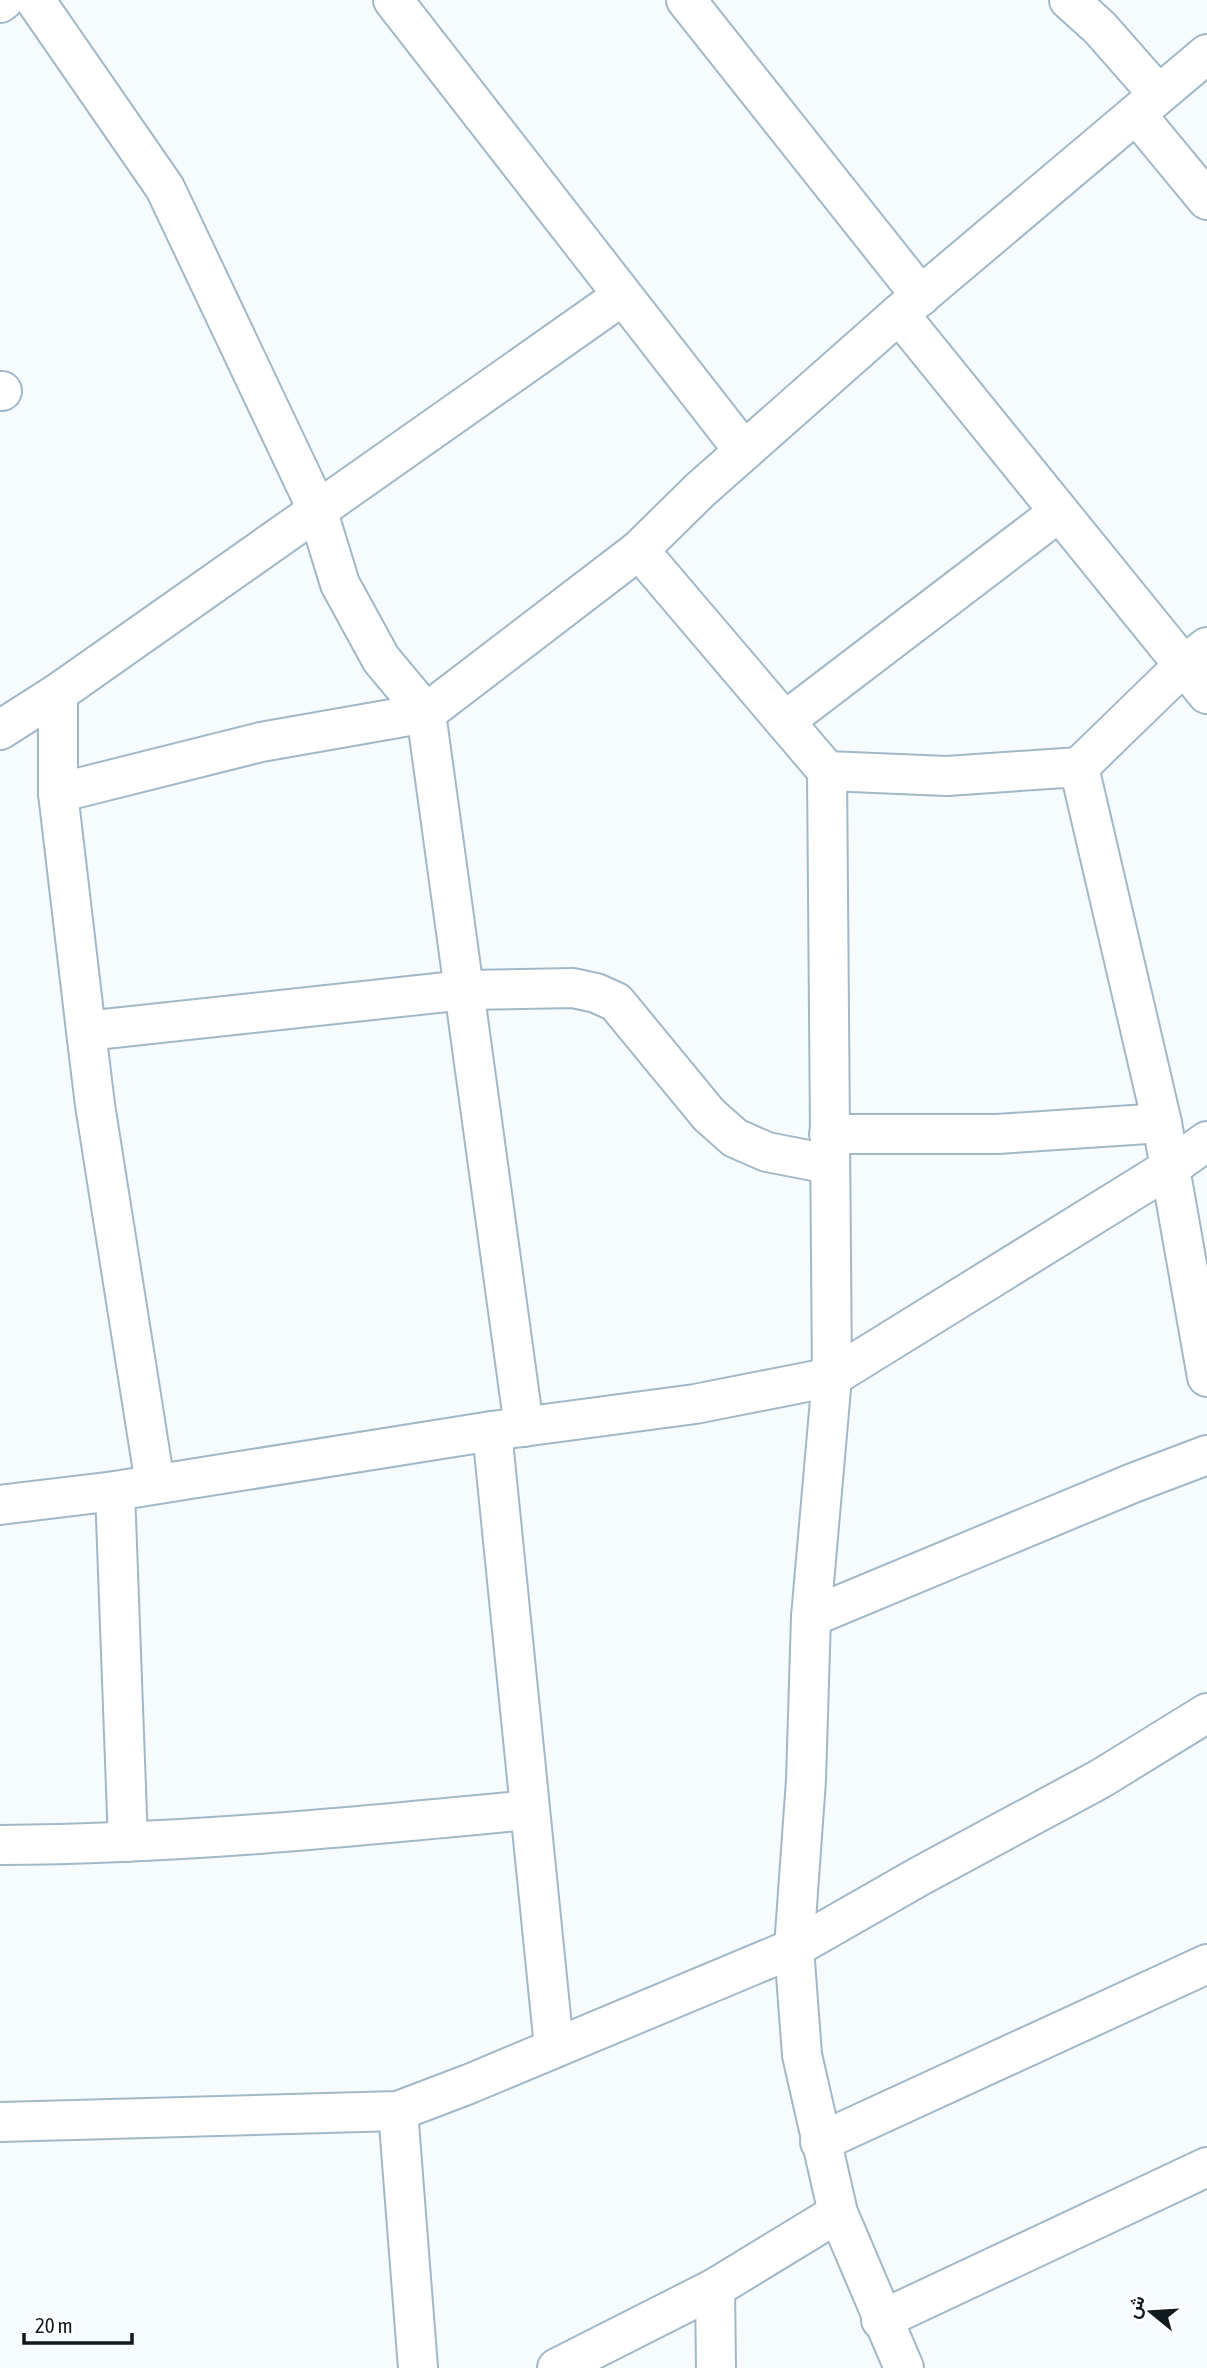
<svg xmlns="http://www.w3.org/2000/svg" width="1207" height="2368" viewBox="0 0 1207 2368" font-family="'Asap Condensed',Vazirmatn,sans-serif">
	<rect width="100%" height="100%" fill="#f6fbfe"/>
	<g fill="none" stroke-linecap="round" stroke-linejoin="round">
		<defs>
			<g id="minor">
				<polyline points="35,0 165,188 317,509 340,584 381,659 426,713 524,1427"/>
				<polyline points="393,0 744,451"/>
				<polyline points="686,0 921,296"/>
				<polyline points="1069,0 1100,28 1158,94"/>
				<polyline points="0,3 4,0"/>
				<polyline points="1136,114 1207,200"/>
				<polyline points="899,314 1207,694"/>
				<polyline points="0,391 2,391"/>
				<polyline points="639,550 827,771 947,776 1079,767 1162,1123 1207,1377"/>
				<polyline points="58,693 58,793 86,1031 95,1105 155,1484"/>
				<polyline points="785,721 1059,512"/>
				<polyline points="0,730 58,693 622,296"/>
				<polyline points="1079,767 1184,665 1207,647"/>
				<polyline points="827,771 832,1377 811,1617 806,1780 794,1948 802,2055 838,2213 904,2368"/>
				<polyline points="58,793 261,742 426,713 639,550 700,490 899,314 1207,54"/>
				<polyline points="86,1031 465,990 573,988 596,993 616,1002 709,1115 735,1138 767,1152 829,1164"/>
				<polyline points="829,1134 997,1134 1162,1123"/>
				<polyline points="492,1431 554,2047"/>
				<polyline points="115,1491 128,1842"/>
				<polyline points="0,1505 115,1491 492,1431 695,1404 832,1377 1171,1167 1207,1141"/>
				<polyline points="811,1617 1133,1483 1207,1455"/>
				<path d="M0 1845C177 1844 353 1827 528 1810"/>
				<polyline points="398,2111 418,2368"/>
				<polyline points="0,2122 398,2111 469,2084 794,1948 920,1876 1100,1779 1207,1713"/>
				<polyline points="820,2142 1207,1964"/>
				<polyline points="715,2288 716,2368"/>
				<polyline points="881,2320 1207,2167"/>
				<polyline points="557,2368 715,2288 838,2213"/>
			</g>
		</defs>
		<use href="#minor" stroke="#a2b8c6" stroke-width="42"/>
		<use href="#minor" stroke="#fff" stroke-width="38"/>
	</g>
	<g transform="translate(1151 2312) rotate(288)" stroke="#ffffff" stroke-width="5" paint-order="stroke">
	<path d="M0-5L12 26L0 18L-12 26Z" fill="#111a1f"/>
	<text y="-10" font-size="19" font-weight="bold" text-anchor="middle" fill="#111a1f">ش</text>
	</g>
	<path d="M24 2333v10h108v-10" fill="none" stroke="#111a1f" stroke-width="3.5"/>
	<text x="35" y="2333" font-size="21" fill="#111a1f" stroke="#ffffff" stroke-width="5" paint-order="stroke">20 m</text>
</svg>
